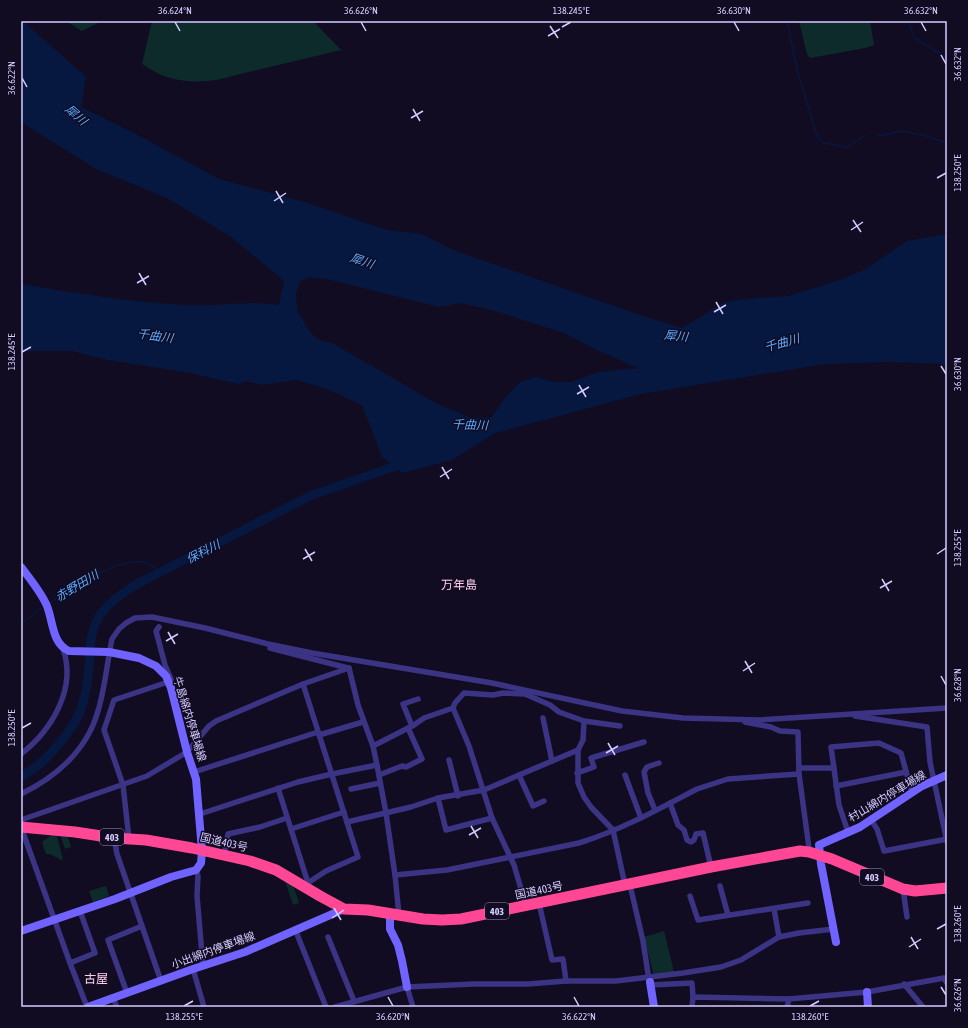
<svg xmlns="http://www.w3.org/2000/svg" width="968" height="1028" viewBox="0 0 968 1028" font-family="'Asap Condensed','Noto Sans JP',sans-serif">
	<rect width="100%" height="100%" fill="#110c22"/>
	<g fill="#0e2b2c">
		<polygon points="66,21 102,21 82,31"/>
		<path d="M152 21H313L341 50 236 75C213 83 187 84 164 76 156 73 149 68 142 64Z"/>
		<polygon points="799,21 870,21 874,45 865,48 810,58 807,54"/>
		<polygon points="54,833 56,833 63,859 61,860 50,854 46,854 42,842"/>
		<polygon points="60,834 67,834 71,847 65,849"/>
		<polygon points="285,881 293,885 299,903 293,905"/>
		<polygon points="106,886 109,896 93,902 89,891"/>
		<polygon points="664,931 674,972 654,976 644,937"/>
	</g>
	<path fill="#061840" fill-rule="evenodd" d="M21 21H23L86 77 81 107 147 140 219 179 305 202 387 230 421 234 453 250 640 315 682 328 723 303 736 300 788 296 837 281 864 270 907 241 947 234V364L890 362 825 364 641 394 495 433 452 460 402 473 382 457 362 405 327 389 296 380 262 385 246 381 238 384 190 373 108 360 72 351H25L21 349V284C75 293 130 302 184 305 216 307 247 300 279 305L284 281 231 237 167 198 96 169 21 122ZM308 277 327 279 439 307 461 303 495 311 564 333 599 351 638 368 598 372 571 382H553L536 377 520 382 504 399 491 418H471L436 403 334 344 318 339 310 332 297 310 296 293 300 282Z"/>
	<g fill="none" stroke-linecap="round" stroke-linejoin="round">
		<g stroke="#061840" stroke-width="1.5">
			<polyline points="787,21 798,73 817,136 824,143 837,145 846,148 865,135"/>
			<polyline points="908,21 915,38 947,58"/>
			<polyline points="877,136 901,131 923,135 947,143"/>
			<path d="M50 603C70 587 116 559 142 562 150 563 155 567 160 573"/>
			<polyline points="21,624 43,607"/>
		</g>
		<path stroke="#061840" stroke-width="9" d="M21 777C43 764 54 751 69 731 71 727 75 723 77 718 85 703 87 684 89 668 91 650 89 636 97 620 105 605 122 594 135 585L312 495 405 463"/>
		<g stroke="#3b3484" stroke-width="5.5">
			<polyline points="159,627 156,631 165,665 171,679"/>
			<polyline points="270,648 348,668"/>
			<polyline points="349,668 358,705 373,746 377,765 386,813 395,875 399,915"/>
			<polyline points="303,684 358,857 326,871 303,886"/>
			<polyline points="855,716 927,727 930,762 947,842"/>
			<polyline points="543,718 552,761"/>
			<polyline points="584,721 620,726"/>
			<polyline points="745,722 771,727 780,731 798,732 799,774 809,848"/>
			<polyline points="412,726 403,704 418,699"/>
			<polyline points="319,735 363,722"/>
			<polyline points="373,746 414,725 424,718 453,708"/>
			<path d="M21 754C52 730 77 688 63 649"/>
			<polyline points="449,760 458,796"/>
			<polyline points="800,768 834,768"/>
			<polyline points="194,772 318,732"/>
			<polyline points="577,773 594,767 591,758 644,742"/>
			<polyline points="379,775 402,766 406,767 422,759 408,728"/>
			<polyline points="519,775 533,806 544,801"/>
			<polyline points="625,775 641,818"/>
			<polyline points="836,786 906,772"/>
			<polyline points="278,788 308,883"/>
			<polyline points="351,789 380,783"/>
			<path d="M21 794C56 777 87 750 98 711 105 688 107 663 112 639L119 629 126 623 135 618 152 617 205 628 268 644 312 653 492 683 622 711 683 718 759 720 947 708"/>
			<polyline points="438,798 446,830 492,818"/>
			<polyline points="670,803 678,825 684,830 687,840 691,842 694,840 696,834 703,833 711,867"/>
			<polyline points="655,810 648,793 644,772 647,767 659,763"/>
			<polyline points="200,814 298,782 332,774 377,765"/>
			<polyline points="21,820 147,776 187,752 209,726 216,721 303,684 349,668"/>
			<polyline points="871,820 877,829 884,851 947,839"/>
			<polyline points="347,822 411,807 438,798 484,790 578,750"/>
			<polyline points="21,827 70,963 95,953 80,911"/>
			<polyline points="291,829 344,812"/>
			<polyline points="848,832 839,805 831,747 879,743 901,753 912,793"/>
			<polyline points="114,838 117,854 161,981"/>
			<polyline points="129,839 123,785 104,730 114,700 168,682"/>
			<polyline points="224,856 228,834 260,827 287,818"/>
			<polyline points="196,870 198,876 197,896 203,966"/>
			<path d="M395 875 447 870 579 843C621 830 659 809 697 789L728 779 799 774"/>
			<polyline points="630,885 643,941 649,980"/>
			<polyline points="720,886 728,915"/>
			<polyline points="903,889 907,917"/>
			<polyline points="690,896 698,920 808,903"/>
			<polyline points="539,903 552,960 563,959 566,981"/>
			<polyline points="526,906 514,865 492,818 469,746 453,708 455,703 464,693 493,695 503,693 525,694 550,705 559,712 584,721 583,740 578,750 578,783 584,797 591,807 613,830 625,885"/>
			<polyline points="774,909 779,937"/>
			<polyline points="295,929 326,1007"/>
			<polyline points="328,937 354,1001"/>
			<polyline points="70,963 87,1007"/>
			<polyline points="193,969 204,1007"/>
			<polyline points="904,984 923,1007"/>
			<polyline points="650,985 692,983 693,997"/>
			<polyline points="407,987 413,1007"/>
			<polyline points="127,993 108,940 142,926"/>
			<polyline points="113,998 117,1007"/>
			<polyline points="789,999 867,992 944,978 947,983"/>
			<polyline points="335,1007 407,987 474,984 528,984 566,981 616,981 683,973 721,967 741,960 779,937 799,933 834,929"/>
			<polyline points="692,1007 693,997 789,999 787,1007"/>
		</g>
		<g stroke="#7063ff" stroke-width="8">
			<path d="M21 567C30 579 41 592 47 606 53 621 52 644 69 651L109 652 139 658 156 666 166 676 171 688 187 752 196 779 202 851 201 863 196 870 171 877 115 899 21 931"/>
			<polyline points="390,914 390,929 398,945 402,961 407,987"/>
			<polyline points="836,942 821,864 819,845 860,827 922,786 947,775"/>
			<polyline points="650,982 654,1007"/>
			<polyline points="867,992 868,1007"/>
			<polyline points="88,1007 193,969 245,952 344,909"/>
		</g>
		<polyline stroke="#ff4795" stroke-width="11" points="21,827 75,832 114,838 146,840 192,848 250,861 276,870 320,896 344,909 368,910 423,919 442,920 461,919 711,867 800,851 809,852 832,859 903,889 915,891 947,888"/>
	</g>
	<path fill="none" stroke="#d5ccff" stroke-width="1.5" d="M175 22 180 31M361 22 366 31M734 22 739 31M921 22 926 31M550 26 558 38M562 27 571 22M548 36 560 29M941 55 946 64M22 78 27 87M413 109 420 121M411 118 423 111M937 178 946 173M276 191 283 203M274 201 286 193M853 220 861 232M851 230 863 222M139 273 146 285M137 283 149 276M716 302 723 314M714 312 726 305M22 352 31 347M941 366 946 374M579 385 586 397M577 394 589 387M442 467 449 479M440 477 452 469M305 549 312 561M937 554 946 548M303 559 315 552M882 579 889 591M880 588 892 581M168 632 175 644M166 641 178 634M745 661 752 673M743 671 755 663M941 676 946 685M22 728 31 723M608 743 615 755M606 753 618 746M471 826 478 838M469 835 481 828M334 908 341 920M332 918 344 910M937 929 946 924M911 937 918 949M909 947 921 939M941 987 946 995M388 997 393 1006M574 997 579 1006M184 1006 193 1001M810 1006 819 1001"/>
	<g text-anchor="middle" dominant-baseline="central" stroke-width="3" stroke-linejoin="round" paint-order="stroke">
		<g fill="#110c22" stroke="#9a92bd" stroke-width="1">
			<rect x="100" y="829" width="24" height="16" rx="3"/>
			<rect x="860" y="869" width="24" height="16" rx="3"/>
			<rect x="485" y="903" width="24" height="16" rx="3"/>
		</g>
		<g font-size="10" font-weight="bold" fill="#d5ccff">
			<text x="112" y="837">403</text>
			<text x="872" y="877">403</text>
			<text x="497" y="911">403</text>
		</g>
		<g font-size="11" fill="#d5ccff" stroke="#110c22">
			<text transform="translate(190 719) rotate(73)">牛島綿内停車場線</text>
			<text transform="translate(887 796) rotate(-31)">村山綿内停車場線</text>
			<text transform="translate(224 842) rotate(13)">国道403号</text>
			<text transform="translate(539 890) rotate(-12)">国道403号</text>
			<text transform="translate(213 950) rotate(-20)">小出綿内停車場線</text>
		</g>
		<g font-size="12" font-style="italic" fill="#5aa9ff" stroke="#110c22">
			<text transform="translate(76 115) rotate(41)">犀川</text>
			<text transform="translate(362 261) rotate(19)">犀川</text>
			<text transform="translate(155 336) rotate(8)">千曲川</text>
			<text transform="translate(676 336) rotate(6)">犀川</text>
			<text transform="translate(782 343) rotate(-16)">千曲川</text>
			<text transform="translate(470 425) rotate(2)">千曲川</text>
			<text transform="translate(203 552) rotate(-27)">保科川</text>
			<text transform="translate(77 586) rotate(-31)">赤野田川</text>
		</g>
		<g font-size="12" fill="#ffceea" stroke="#110c22">
			<text x="459" y="585">万年島</text>
			<text x="96" y="979">古屋</text>
		</g>
	</g>
	<rect width="968" height="1028" fill="none" stroke="#110c22" stroke-width="44"/>
	<rect x="22" y="22" width="924" height="984" fill="none" stroke="#d5ccff" stroke-width="1.5"/>
	<g font-size="10" text-anchor="middle" fill="#d5ccff">
		<text x="175" y="14">36.624°N</text>
		<text x="361" y="14">36.626°N</text>
		<text x="571" y="14">138.245°E</text>
		<text x="734" y="14">36.630°N</text>
		<text x="921" y="14">36.632°N</text>
		<text transform="translate(957 64) rotate(-90)" y="4">36.632°N</text>
		<text transform="translate(11 78) rotate(-90)" y="4">36.622°N</text>
		<text transform="translate(957 173) rotate(-90)" y="4">138.250°E</text>
		<text transform="translate(11 352) rotate(-90)" y="4">138.245°E</text>
		<text transform="translate(957 374) rotate(-90)" y="4">36.630°N</text>
		<text transform="translate(957 548) rotate(-90)" y="4">138.255°E</text>
		<text transform="translate(957 685) rotate(-90)" y="4">36.628°N</text>
		<text transform="translate(11 728) rotate(-90)" y="4">138.250°E</text>
		<text transform="translate(957 924) rotate(-90)" y="4">138.260°E</text>
		<text transform="translate(957 995) rotate(-90)" y="4">36.626°N</text>
		<text x="184" y="1020">138.255°E</text>
		<text x="393" y="1020">36.620°N</text>
		<text x="579" y="1020">36.622°N</text>
		<text x="810" y="1020">138.260°E</text>
	</g>
</svg>
